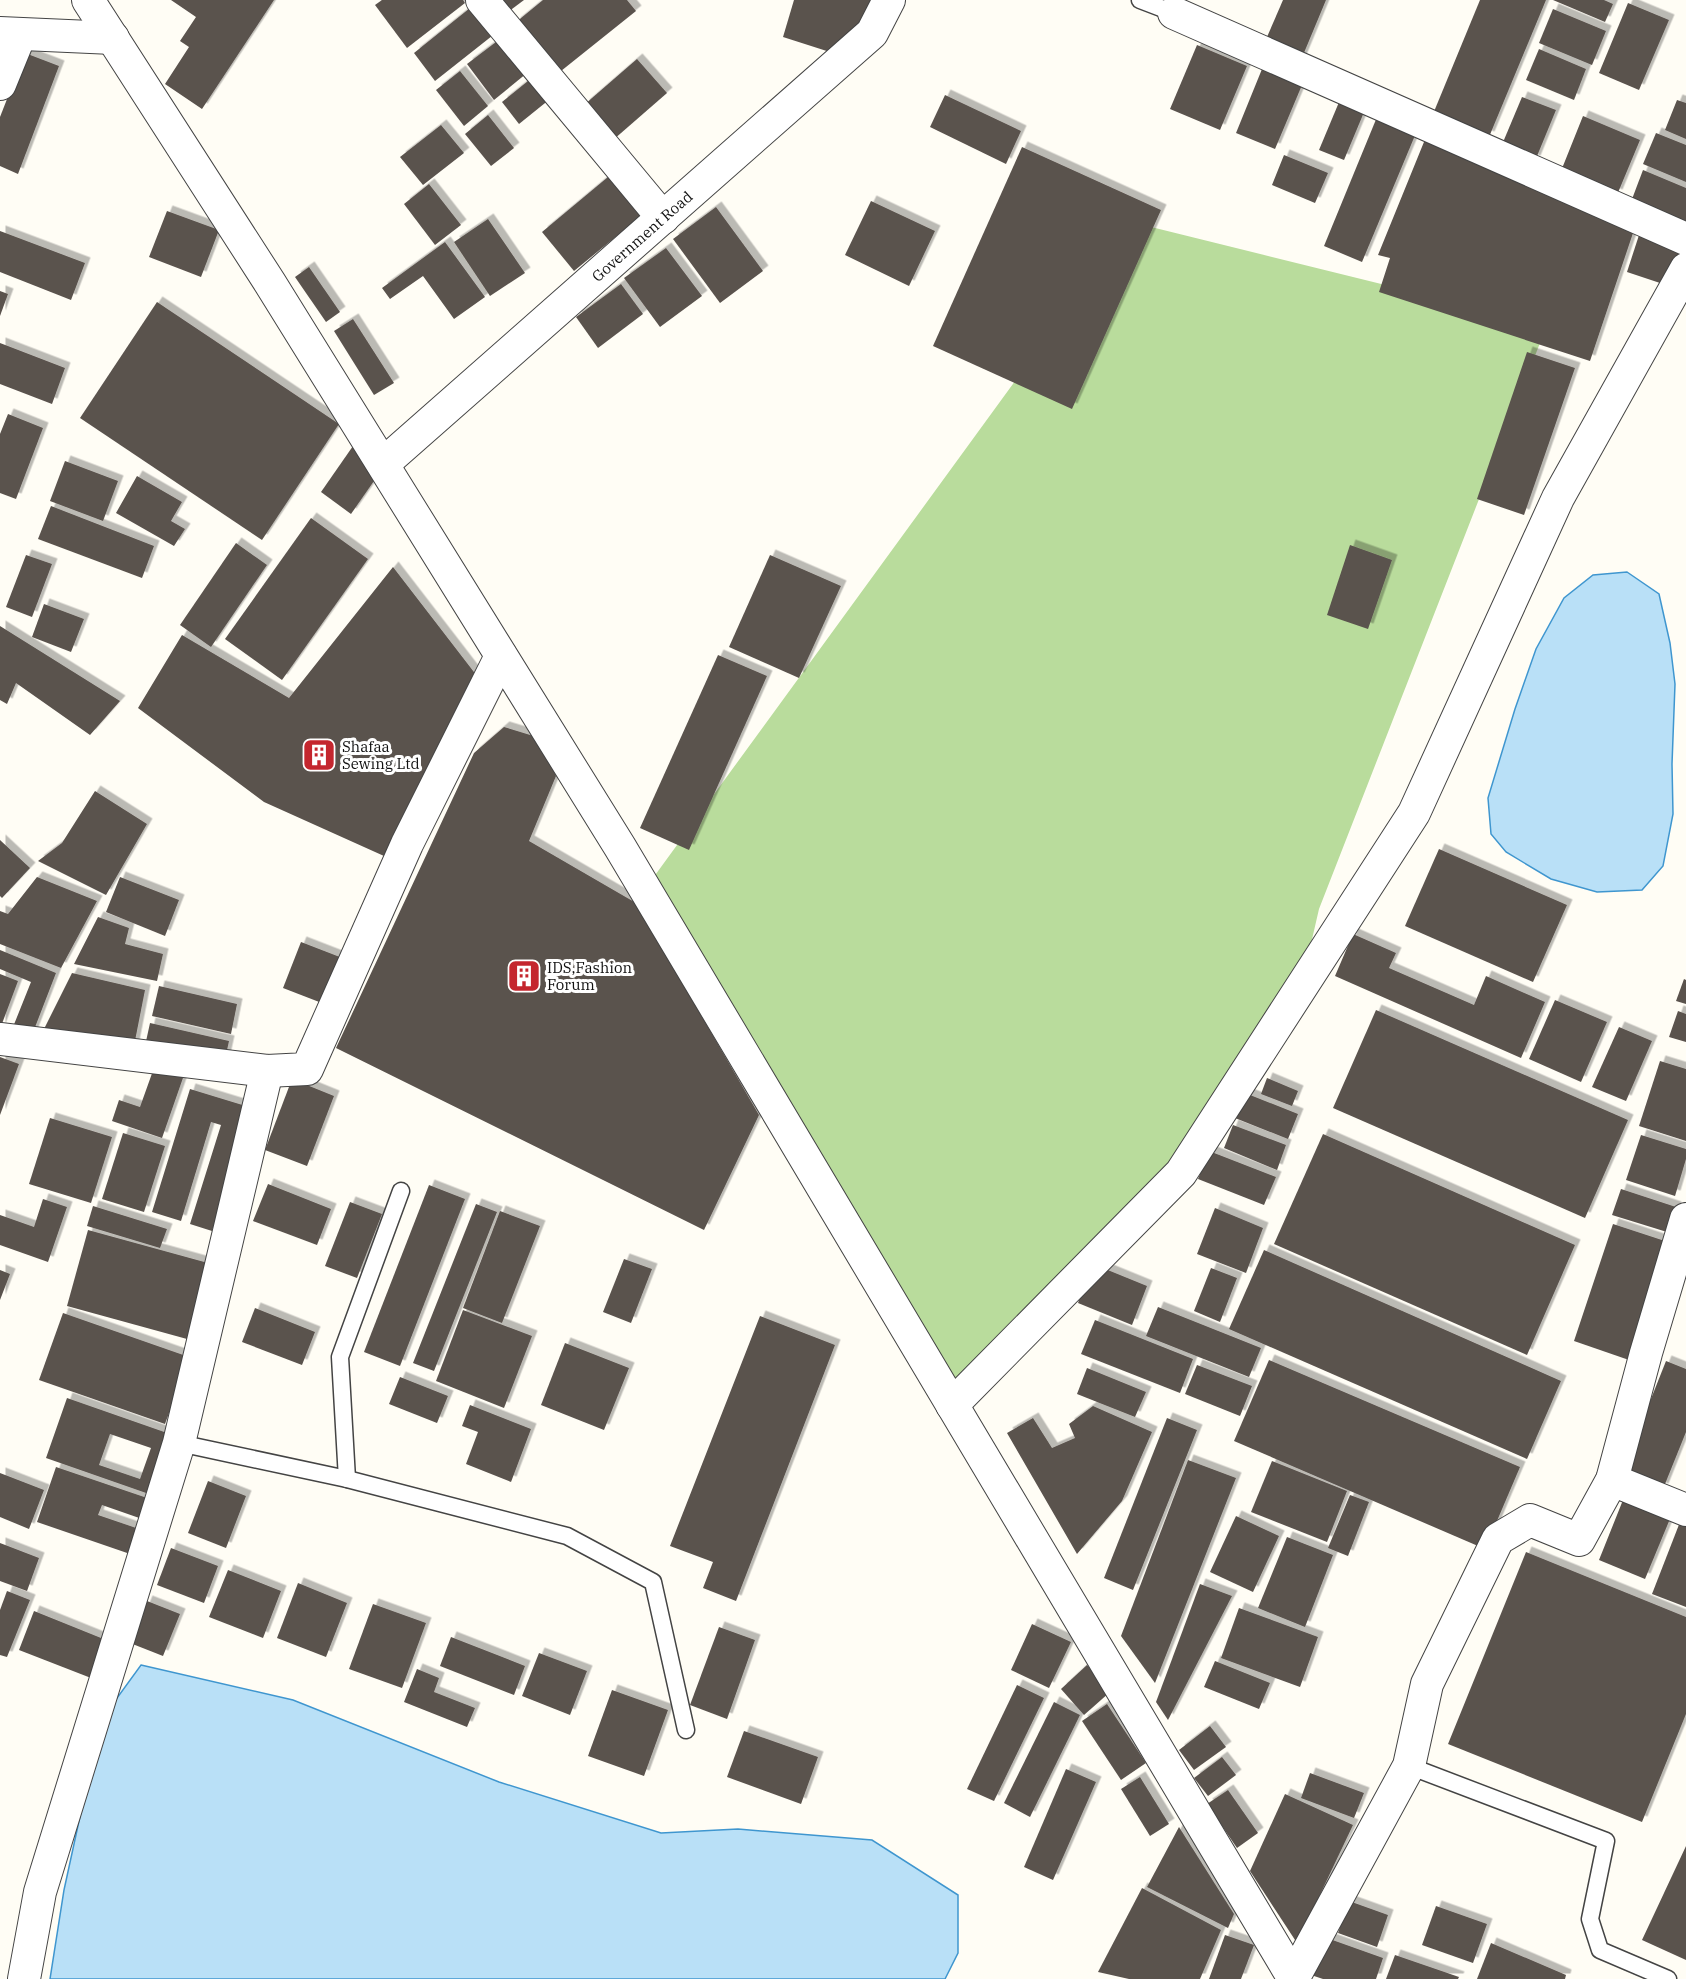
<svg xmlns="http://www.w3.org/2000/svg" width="1686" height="1979" viewBox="0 0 1686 1979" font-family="'IBM Plex Serif',serif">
	<defs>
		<filter id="shadow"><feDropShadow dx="5.5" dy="-5.5" stdDeviation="0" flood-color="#0004"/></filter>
	</defs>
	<rect width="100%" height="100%" fill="#fffdf5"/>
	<polygon fill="#b9dc9c" points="1131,222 1547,325 1319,909 1301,987 1181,1173 952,1405 645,889"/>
	<g fill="#b9e0f7" stroke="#3f96cf" stroke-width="1.5">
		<polygon points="1627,572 1659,594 1670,643 1675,684 1672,764 1673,814 1663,866 1642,890 1597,892 1551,879 1506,852 1491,834 1488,798 1515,709 1536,649 1564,598 1593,575"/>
		<polygon points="141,1665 293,1700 499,1782 661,1833 738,1829 872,1840 958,1895 958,1953 945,1979 50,1979 64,1890 101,1720"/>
	</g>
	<g fill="#5a524d" fill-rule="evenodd" filter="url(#shadow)">
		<polygon points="171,0 274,0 202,109 165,84 189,47 180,41 196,17"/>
		<polygon points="382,0 463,0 465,3 407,48 375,5"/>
		<polygon points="499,0 524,0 508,12"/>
		<polygon points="543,0 627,0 636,11 556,75 515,23"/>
		<polygon points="794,0 873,0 867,24 833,53 783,37"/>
		<polygon points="1283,0 1326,0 1301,60 1264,44"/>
		<polygon points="1480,0 1546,0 1489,137 1433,114"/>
		<polygon points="1553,0 1604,0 1613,4 1605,22"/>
		<polygon points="1628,3 1669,20 1639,90 1599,73"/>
		<polygon points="475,4 497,32 435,81 414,53"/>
		<polygon points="1553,9 1606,31 1592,65 1539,43"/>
		<polygon points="500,39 527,73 494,100 467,64"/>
		<polygon points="1197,45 1247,66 1220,130 1170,109"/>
		<polygon points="1539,49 1586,69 1574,100 1526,80"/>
		<polygon points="25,53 59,66 18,174 0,166 0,117"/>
		<polygon points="637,59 667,93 613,140 584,105"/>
		<polygon points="1262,69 1302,85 1275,149 1236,133"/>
		<polygon points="460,71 488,106 464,126 436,90"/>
		<polygon points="533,77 550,99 519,124 502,102"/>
		<polygon points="945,95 1021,131 1006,164 930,127"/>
		<polygon points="1342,95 1367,105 1344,160 1319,150"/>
		<polygon points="1522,97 1556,110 1535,161 1501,147"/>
		<polygon points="1677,100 1686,103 1686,139 1665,130"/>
		<polygon points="488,115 514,148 491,166 465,134"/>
		<polygon points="1583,116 1640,140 1617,195 1561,171"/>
		<polygon points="1377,117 1416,133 1362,262 1324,246"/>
		<polygon points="441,125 464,153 423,185 400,157"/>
		<polygon points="1656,133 1686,145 1686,182 1643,164"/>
		<polygon points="1426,137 1633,233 1590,361 1379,292 1390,258 1378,255"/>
		<polygon points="1022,147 1161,210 1072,409 933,346"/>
		<polygon points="1284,155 1328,173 1315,203 1272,185"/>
		<polygon points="1643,170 1686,188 1686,231 1629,207"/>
		<polygon points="608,177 641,216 574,271 542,232"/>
		<polygon points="429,184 461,225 435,245 404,204"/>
		<polygon points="871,201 935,231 909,286 845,255"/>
		<polygon points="716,207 763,271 720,303 673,239"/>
		<polygon points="167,211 219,230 201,277 149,257"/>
		<polygon points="488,219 525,273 490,296 454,242"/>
		<polygon points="1641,229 1683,243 1669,286 1627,272"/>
		<polygon points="0,231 85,263 71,300 0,272"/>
		<polygon points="445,242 485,297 454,319 423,276 390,299 382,288"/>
		<polygon points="666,248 702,296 660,327 624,278"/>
		<polygon points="309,267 340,312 326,322 295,277"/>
		<polygon points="621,284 643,314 598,348 576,317"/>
		<polygon points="0,291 8,294 0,316"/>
		<polygon points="157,302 339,424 262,540 80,418"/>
		<polygon points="353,319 394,383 374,395 334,331"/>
		<polygon points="0,343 65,368 52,404 0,384"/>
		<polygon points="1527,352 1575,368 1524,515 1477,499"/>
		<polygon points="8,414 43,428 16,499 0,493 0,434"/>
		<polygon points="353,446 383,468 351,514 321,492"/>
		<polygon points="65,461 118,481 103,521 50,501"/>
		<polygon points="137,476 182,502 171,521 185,529 174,546 116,513"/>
		<polygon points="51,506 154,546 142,578 38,539"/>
		<polygon points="311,518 368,559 282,680 225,639"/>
		<polygon points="236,543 267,565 211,647 180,625"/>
		<polygon points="1350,545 1392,560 1368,629 1327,615"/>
		<polygon points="26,555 52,564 32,617 6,607"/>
		<polygon points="770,555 841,586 799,678 729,647"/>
		<polygon points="393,567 477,676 384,856 264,802 138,708 182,635 289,698"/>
		<polygon points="44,604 84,619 71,652 32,637"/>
		<polygon points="0,626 120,701 90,735 16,683 7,704 0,700"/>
		<polygon points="718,655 767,676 689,850 640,828"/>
		<polygon points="504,727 540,738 556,776 529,841 636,903 759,1115 704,1230 336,1048 474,753"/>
		<polygon points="95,791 147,824 106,895 38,861 62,843"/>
		<polygon points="0,840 30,868 2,898 0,896"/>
		<polygon points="1439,849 1567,905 1533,982 1405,926"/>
		<polygon points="37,877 97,901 61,968 0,944 0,911 8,914"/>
		<polygon points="120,877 179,900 165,936 106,912"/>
		<polygon points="98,917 129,928 125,944 163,954 157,981 74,964"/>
		<polygon points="1353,934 1396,953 1389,968 1474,1005 1486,976 1545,1002 1521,1058 1335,976"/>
		<polygon points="301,942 345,959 327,1005 283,988"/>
		<polygon points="0,950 56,973 32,1035 13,1027 31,982 0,969"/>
		<polygon points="72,973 145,990 133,1051 42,1033"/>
		<polygon points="0,974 18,981 0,1029"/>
		<polygon points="1684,979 1686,980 1686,1004 1676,1001"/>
		<polygon points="159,986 237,1004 231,1034 152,1016"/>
		<polygon points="1555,1000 1607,1022 1581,1082 1529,1059"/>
		<polygon points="1376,1010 1628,1120 1585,1218 1333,1108"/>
		<polygon points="1678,1011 1686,1014 1686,1042 1669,1037"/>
		<polygon points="150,1023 229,1041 224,1064 145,1046"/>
		<polygon points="1619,1027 1652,1041 1626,1101 1592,1087"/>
		<polygon points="0,1057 19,1064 0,1115"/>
		<polygon points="1660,1061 1686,1069 1686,1141 1639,1126"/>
		<polygon points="155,1065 184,1075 162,1138 112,1121 119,1100 140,1107"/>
		<polygon points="1267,1078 1298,1091 1292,1106 1261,1094"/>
		<polygon points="292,1079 334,1096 307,1166 265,1150"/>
		<polygon points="190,1089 249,1107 212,1231 190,1224 221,1125 211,1122 181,1221 152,1212"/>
		<polygon points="1240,1091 1298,1114 1288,1139 1230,1116"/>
		<polygon points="50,1118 112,1137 91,1203 29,1184"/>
		<polygon points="1233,1125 1286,1145 1277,1170 1224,1148"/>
		<polygon points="123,1133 165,1146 144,1212 102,1199"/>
		<polygon points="1323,1134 1575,1245 1527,1355 1274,1244"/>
		<polygon points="1641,1135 1686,1149 1686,1159 1675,1196 1626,1180"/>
		<polygon points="1209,1151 1276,1177 1264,1205 1198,1179"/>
		<polygon points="268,1184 331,1209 317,1245 253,1221"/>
		<polygon points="429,1185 465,1199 400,1366 364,1352"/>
		<polygon points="1621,1189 1676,1207 1667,1232 1612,1215"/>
		<polygon points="43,1199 67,1207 48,1262 0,1245 0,1215 34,1227"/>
		<polygon points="350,1202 382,1214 357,1278 325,1266"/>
		<polygon points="476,1204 497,1212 434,1371 413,1363"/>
		<polygon points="93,1206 167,1229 160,1248 87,1226"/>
		<polygon points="1215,1208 1263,1228 1246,1273 1197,1254"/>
		<polygon points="500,1211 540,1226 502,1323 463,1308"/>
		<polygon points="1613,1224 1668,1242 1629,1360 1574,1341"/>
		<polygon points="88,1230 208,1263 187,1339 67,1306"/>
		<polygon points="1264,1250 1561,1381 1527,1459 1229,1329"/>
		<polygon points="624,1259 652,1269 631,1323 603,1312"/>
		<polygon points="1093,1264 1147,1286 1132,1325 1078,1303"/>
		<polygon points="1211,1268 1237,1278 1220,1322 1194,1311"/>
		<polygon points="0,1270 10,1274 0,1300"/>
		<polygon points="1158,1307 1261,1348 1249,1377 1146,1336"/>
		<polygon points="255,1308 315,1332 302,1365 242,1342"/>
		<polygon points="463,1310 532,1336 504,1408 436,1381"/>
		<polygon points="63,1313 189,1357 165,1424 39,1380"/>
		<polygon points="760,1316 835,1345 736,1601 703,1588 713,1562 670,1546"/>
		<polygon points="1095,1320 1193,1359 1180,1393 1081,1354"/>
		<polygon points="565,1343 629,1368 604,1430 541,1405"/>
		<polygon points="1269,1360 1520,1467 1485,1549 1234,1441"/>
		<polygon points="1666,1361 1686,1369 1686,1432 1663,1489 1622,1472"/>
		<polygon points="1197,1365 1252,1386 1240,1416 1185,1394"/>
		<polygon points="1087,1368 1146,1392 1135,1417 1077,1394"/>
		<polygon points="400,1377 448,1396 437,1423 389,1404"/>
		<path d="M67 1398 170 1434 149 1494 46 1458ZM110 1434 151 1448 140 1479 99 1465Z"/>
		<polygon points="470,1405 531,1429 511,1482 466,1464 478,1432 462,1426"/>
		<polygon points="1093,1406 1152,1432 1122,1501 1077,1554 1007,1433 1033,1418 1052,1448 1075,1438 1069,1424"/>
		<polygon points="1167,1418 1197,1430 1133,1590 1104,1578"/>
		<polygon points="1188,1460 1236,1478 1155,1683 1121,1636"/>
		<polygon points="1272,1461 1347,1491 1327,1542 1251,1512"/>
		<polygon points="56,1467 153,1500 145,1520 102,1505 98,1515 142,1530 133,1555 37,1522"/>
		<polygon points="0,1473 44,1490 29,1529 0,1517"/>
		<polygon points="208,1481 246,1496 226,1548 188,1533"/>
		<polygon points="1350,1495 1369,1502 1348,1556 1328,1548"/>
		<polygon points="1625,1495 1672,1514 1645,1579 1599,1560"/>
		<polygon points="1236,1516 1279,1536 1253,1592 1210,1572"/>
		<polygon points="1680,1522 1686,1524 1686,1607 1652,1594"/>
		<polygon points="1287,1537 1333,1555 1305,1627 1258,1608"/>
		<polygon points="0,1543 39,1558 27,1591 0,1581"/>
		<polygon points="171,1548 218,1566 204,1603 157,1585"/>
		<polygon points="1526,1552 1686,1617 1686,1714 1642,1822 1448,1744"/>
		<polygon points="228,1570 281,1591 263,1638 209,1617"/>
		<polygon points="298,1583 347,1603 326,1657 277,1638"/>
		<polygon points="1200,1584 1232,1596 1168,1720 1156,1702"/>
		<polygon points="7,1591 30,1600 7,1657 0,1655 0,1610"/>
		<polygon points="147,1601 180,1614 163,1656 130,1643"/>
		<polygon points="373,1604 426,1623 402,1688 349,1669"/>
		<polygon points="1239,1608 1318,1637 1300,1687 1221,1658"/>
		<polygon points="34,1611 106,1640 91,1678 19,1650"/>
		<polygon points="1032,1624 1071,1642 1049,1688 1011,1670"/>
		<polygon points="719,1627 755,1640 727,1719 690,1705"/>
		<polygon points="451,1637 525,1666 514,1695 440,1666"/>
		<polygon points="539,1653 587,1671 570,1715 522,1696"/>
		<polygon points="1215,1661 1270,1683 1259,1709 1204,1687"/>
		<polygon points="1087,1665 1110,1692 1084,1715 1061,1689"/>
		<polygon points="417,1669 439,1678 434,1692 475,1708 467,1727 404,1702"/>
		<polygon points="1017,1685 1044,1698 994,1801 967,1789"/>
		<polygon points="612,1690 668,1710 644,1776 588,1756"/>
		<polygon points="1054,1702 1080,1715 1030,1817 1004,1803"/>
		<polygon points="1107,1704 1146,1763 1121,1780 1082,1721"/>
		<polygon points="1210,1726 1226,1747 1194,1770 1179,1750"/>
		<polygon points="744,1731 818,1757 801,1804 727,1777"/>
		<polygon points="1222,1757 1236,1775 1208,1796 1194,1778"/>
		<polygon points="1066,1769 1096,1782 1053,1880 1024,1867"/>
		<polygon points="1310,1773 1364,1793 1354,1818 1301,1798"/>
		<polygon points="1140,1777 1169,1824 1150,1836 1121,1789"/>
		<polygon points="1228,1790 1258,1833 1237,1848 1207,1804"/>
		<polygon points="1285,1794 1353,1825 1297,1943 1250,1871"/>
		<polygon points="1179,1827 1234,1914 1228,1928 1147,1887"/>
		<polygon points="1686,1846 1686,1960 1642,1940"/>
		<polygon points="1142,1888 1221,1930 1200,1979 1129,1979 1098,1972"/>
		<polygon points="1349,1901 1388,1915 1377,1947 1338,1933"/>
		<polygon points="1436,1906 1487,1924 1473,1963 1422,1945"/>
		<polygon points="1225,1935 1254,1945 1241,1979 1209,1979"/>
		<polygon points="1324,1937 1383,1958 1376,1979 1323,1979 1311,1975"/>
		<polygon points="1491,1943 1566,1975 1565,1979 1477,1979"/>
		<polygon points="1395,1955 1459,1977 1458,1979 1386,1979"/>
	</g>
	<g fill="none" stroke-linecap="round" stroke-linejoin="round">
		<defs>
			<g id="lane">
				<polyline points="1140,0 1174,13"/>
				<polyline points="179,1443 347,1479 567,1536 653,1582 686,1730"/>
				<polyline points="347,1479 340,1357 401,1191"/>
				<polyline points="1409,1766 1606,1841 1590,1919 1600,1950 1668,1979"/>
			</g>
			<g id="street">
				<polyline points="88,0 270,283 620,847 1294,1979"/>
				<polyline points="482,0 663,218"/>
				<polyline points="1174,13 1686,239"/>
				<polyline points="0,33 113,38"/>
				<polyline points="0,84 20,35"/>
				<path id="s1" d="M383 464 872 33 889 0"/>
				<polyline points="0,1039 267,1071 307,1069 407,844 501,656"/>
				<polyline points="952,1405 1181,1173 1414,813 1558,498 1686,269"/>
				<polyline points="1612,1480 1686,1510"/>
				<polyline points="24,1979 40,1892 179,1443 267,1071"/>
				<polyline points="1293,1979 1409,1766 1427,1684 1498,1539 1530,1520 1579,1540 1612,1480 1646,1353 1686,1219"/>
			</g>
		</defs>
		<use href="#lane" stroke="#444" stroke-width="19"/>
		<use href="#street" stroke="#444" stroke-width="34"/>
		<use href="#lane" stroke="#fff" stroke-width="16"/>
		<use href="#street" stroke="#fff" stroke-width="32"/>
	</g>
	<defs>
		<symbol id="building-square" viewBox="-11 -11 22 22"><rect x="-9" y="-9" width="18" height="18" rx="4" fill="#c4262e" stroke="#fff"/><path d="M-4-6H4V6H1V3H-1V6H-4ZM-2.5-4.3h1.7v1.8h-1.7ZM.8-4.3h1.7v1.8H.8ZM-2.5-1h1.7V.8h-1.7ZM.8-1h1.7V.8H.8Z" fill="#fff"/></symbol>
	</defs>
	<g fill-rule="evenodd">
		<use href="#building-square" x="300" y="736" width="38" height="38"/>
		<use href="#building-square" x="505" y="957" width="38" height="38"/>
	</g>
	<g text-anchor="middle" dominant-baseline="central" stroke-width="6" stroke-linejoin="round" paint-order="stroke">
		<g font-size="15" fill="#111" stroke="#fff">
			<text stroke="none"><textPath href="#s1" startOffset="345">Government Road</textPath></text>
		</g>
		<g font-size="15" fill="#111" stroke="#fff" text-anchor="start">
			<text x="342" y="746">Shafaa<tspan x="342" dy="17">Sewing Ltd</tspan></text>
			<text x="547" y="967">IDS,Fashion<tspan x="547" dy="17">Forum</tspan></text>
		</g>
	</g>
</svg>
